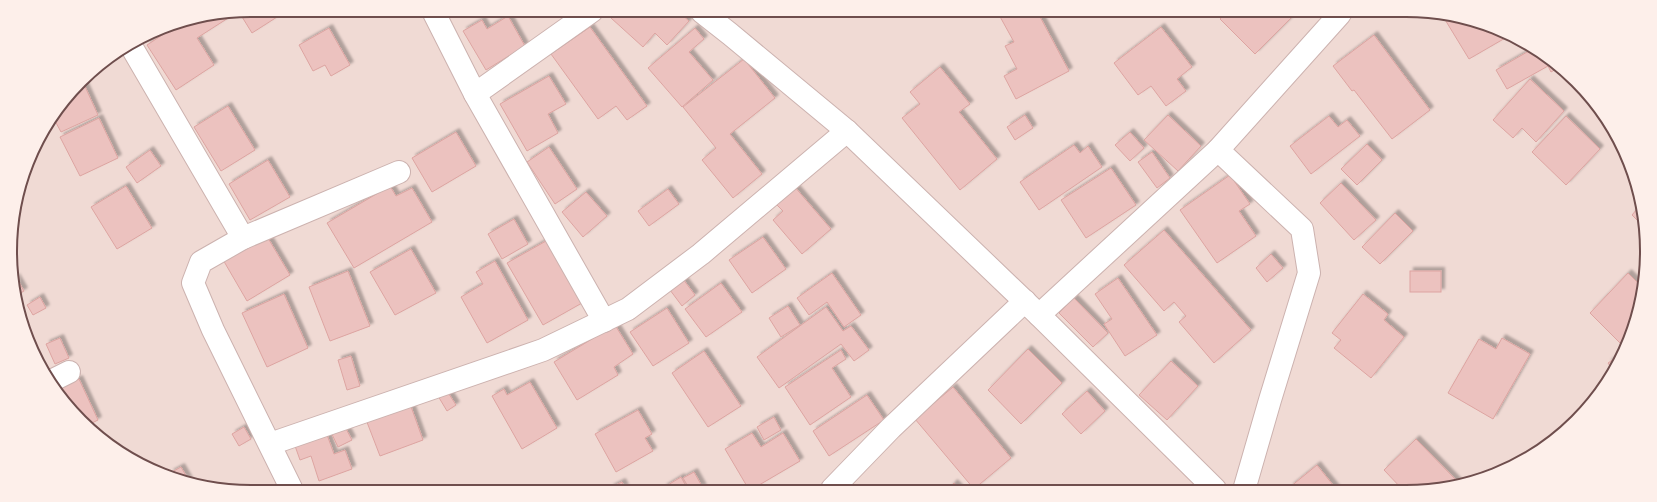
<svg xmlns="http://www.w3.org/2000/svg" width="1657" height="502" viewBox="0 0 1657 502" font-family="'Exo 2',sans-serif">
	<defs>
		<filter id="shadow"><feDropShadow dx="3.5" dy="-3.5" stdDeviation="1" flood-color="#0004"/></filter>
	</defs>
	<rect width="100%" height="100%" fill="#faeae4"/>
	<polygon fill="#f0dad4" points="251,10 1453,15 1540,51 1607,117 1642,204 1642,298 1615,371 1565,432 1512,467 1437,490 204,487 117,452 51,385 18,313 12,220 35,144 92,70 159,28"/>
	<g fill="#ecc2bf" stroke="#dda4a1" filter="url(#shadow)">
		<polygon points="251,10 288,10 252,33 239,12"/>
		<polygon points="463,11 476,11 467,16"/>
		<polygon points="618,11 679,12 689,21 667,45 655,33 643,47 611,18"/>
		<polygon points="236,13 197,38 214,65 176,90 147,45 179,24"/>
		<polygon points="998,13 1038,13 1069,71 1016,99 1004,76 1017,69 1005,46 1014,42"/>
		<polygon points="1225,14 1295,14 1255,54 1220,19"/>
		<polygon points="1450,15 1453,15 1507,37 1469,59 1444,18"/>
		<polygon points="508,16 525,46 486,70 463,31 482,20 487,29"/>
		<polygon points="590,27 647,106 627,120 616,106 598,119 551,54"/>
		<polygon points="1161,27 1192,67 1177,79 1186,91 1166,106 1151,86 1138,95 1114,63"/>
		<polygon points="329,28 350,65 331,76 325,65 313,71 299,45"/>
		<polygon points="695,28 704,39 689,52 713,80 682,107 648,68"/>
		<polygon points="1374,35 1430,110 1392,139 1354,90 1352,91 1333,66"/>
		<polygon points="1534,48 1540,51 1558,68 1551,72 1548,66 1507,89 1496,70"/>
		<polygon points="744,59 775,98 730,134 762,174 733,198 702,160 716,148 683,107"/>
		<polygon points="940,67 970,104 959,112 997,159 960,190 902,118 920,104 910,92"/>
		<polygon points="549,76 566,104 548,114 558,133 527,151 500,104"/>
		<polygon points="1530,79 1564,111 1536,142 1522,128 1513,138 1493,120"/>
		<polygon points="83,82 98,115 61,132 54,119"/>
		<polygon points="228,106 255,150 221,171 194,127"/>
		<polygon points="1025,115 1033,128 1015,140 1007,127"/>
		<polygon points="1168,115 1201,146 1178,171 1144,140"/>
		<polygon points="1329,116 1338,127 1347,120 1360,136 1311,174 1290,146"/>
		<polygon points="1566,116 1600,149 1566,185 1532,152"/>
		<polygon points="99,118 118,158 80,176 60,137"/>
		<polygon points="456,132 476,166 432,192 412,158"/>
		<polygon points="1130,132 1144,148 1130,161 1115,145"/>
		<polygon points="1367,144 1382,160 1357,185 1341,169"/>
		<polygon points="1074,145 1080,153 1088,146 1102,167 1039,210 1020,182"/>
		<polygon points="549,147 577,189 555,204 527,162"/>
		<polygon points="150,150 161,166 137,183 126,167"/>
		<polygon points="1152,152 1170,178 1157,188 1138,162"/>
		<polygon points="268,160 290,197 250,220 229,184"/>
		<polygon points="1111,168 1136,205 1086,238 1061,200"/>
		<polygon points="1230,175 1250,204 1239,211 1256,236 1217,263 1180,210"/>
		<polygon points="1341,183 1376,220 1354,240 1320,203"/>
		<polygon points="1635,185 1639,196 1631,189"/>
		<polygon points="126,186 152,228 117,249 91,207"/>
		<polygon points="390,186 396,196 412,188 432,222 354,268 327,223"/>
		<polygon points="794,186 831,229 802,254 773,220 783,211 775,203"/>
		<polygon points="668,189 679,204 649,226 638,211"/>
		<polygon points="586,192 607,216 583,237 562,212"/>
		<polygon points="1642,203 1642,225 1632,215"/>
		<polygon points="1395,213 1413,231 1380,264 1362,247"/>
		<polygon points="514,219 528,244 502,259 488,234"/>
		<polygon points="1164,230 1251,330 1214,363 1179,322 1186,316 1174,302 1164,311 1124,265"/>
		<polygon points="265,233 290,275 247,301 222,258"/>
		<polygon points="763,237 786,269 752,293 729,260"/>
		<polygon points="546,241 582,303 543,325 507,263"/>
		<polygon points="411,249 436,293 395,315 370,272"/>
		<polygon points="1271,254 1283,268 1267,282 1256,268"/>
		<polygon points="495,261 528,320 487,343 461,297 483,284 476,272"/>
		<polygon points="348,271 370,326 330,341 309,287"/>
		<rect x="1410" y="271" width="31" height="21"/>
		<polygon points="832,273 861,315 844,327 827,302 809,315 797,298"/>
		<polygon points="1628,273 1642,287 1642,298 1628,337 1621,344 1590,313"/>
		<polygon points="16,277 24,291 17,295"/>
		<polygon points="1118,278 1157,335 1125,356 1104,324 1112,319 1095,294"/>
		<polygon points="683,279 695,295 682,306 670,290"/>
		<polygon points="721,283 742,312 706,337 685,309"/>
		<polygon points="284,294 308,348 267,367 242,313"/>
		<polygon points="1363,294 1388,314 1384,320 1404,337 1371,378 1334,348 1341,340 1332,333"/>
		<polygon points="40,297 46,308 33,315 27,305"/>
		<polygon points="1074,298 1108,333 1093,347 1059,313"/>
		<polygon points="788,306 800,325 781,337 769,318"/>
		<polygon points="826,307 843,331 851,326 869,350 854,361 841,344 779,388 757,357"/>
		<polygon points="667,308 689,343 653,366 630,332"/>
		<polygon points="615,325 633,354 614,367 618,375 577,400 554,362"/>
		<polygon points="60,338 69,358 55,364 46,344"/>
		<polygon points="1502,338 1530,354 1493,419 1448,393 1479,339 1496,349"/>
		<polygon points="1028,349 1062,383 1021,424 988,390"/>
		<polygon points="841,350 846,359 832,368 851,397 810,425 785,387"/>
		<polygon points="704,351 741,406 708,427 672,373"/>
		<polygon points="1621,354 1615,371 1614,372 1608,363"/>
		<polygon points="351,356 360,386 347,390 338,360"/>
		<polygon points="1171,361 1198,386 1167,420 1139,395"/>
		<polygon points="79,379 98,420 90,424 65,399 60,388"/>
		<polygon points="530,382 557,428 522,449 492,396 504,389 507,395"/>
		<polygon points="953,387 1011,458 974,489 915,419"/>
		<polygon points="447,391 456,405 447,411 438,396"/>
		<polygon points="1087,391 1105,411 1081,434 1062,414"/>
		<polygon points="867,395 884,420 829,456 813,431"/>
		<polygon points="409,401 423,440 380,456 365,417"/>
		<polygon points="638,410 652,434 645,438 653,451 616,472 595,434"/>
		<polygon points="774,417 781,430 764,440 757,427"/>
		<polygon points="343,423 352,440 338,447 330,430"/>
		<polygon points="244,427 251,439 239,446 232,434"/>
		<polygon points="326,432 334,454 345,450 352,469 319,481 311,456 300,460 294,443"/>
		<polygon points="752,433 761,447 783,433 800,461 754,488 748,488 725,449"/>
		<polygon points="1416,439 1459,483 1437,490 1403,490 1384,470"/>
		<polygon points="1317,465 1337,490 1292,490 1290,487"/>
		<polygon points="181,467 189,481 170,473"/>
		<polygon points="694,472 703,488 689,488 683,478"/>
		<polygon points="681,477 687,488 663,488"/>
		<polygon points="622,482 625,488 610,488"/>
		<polygon points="954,483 960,489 949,489"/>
	</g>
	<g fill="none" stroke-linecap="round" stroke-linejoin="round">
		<defs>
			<g id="street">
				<polyline points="433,11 475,94 604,321"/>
				<polyline points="702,12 730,34 847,131 1039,315 1215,489"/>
				<polyline points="131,46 243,238"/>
				<polyline points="475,94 592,11"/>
				<polyline points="1039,315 1218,150"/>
				<polyline points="49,382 69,372"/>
				<polyline points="270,444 543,350 628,309 701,254 847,131"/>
				<polyline points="291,488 213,330 193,283 201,262 243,238 399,172"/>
				<polyline points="832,489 891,428 1025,301"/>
				<polyline points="1244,490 1270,400 1309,273 1302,229 1218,150 1340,14"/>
			</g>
		</defs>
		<use href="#street" stroke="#ccb2af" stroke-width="24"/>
		<use href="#street" stroke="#fff" stroke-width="22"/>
	</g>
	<path d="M0 0H1657V502H0ZM251 17H1406A234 234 0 0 1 1640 251V251A234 234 0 0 1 1406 485H251A234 234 0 0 1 17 251V251A234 234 0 0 1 251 17Z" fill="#fdefea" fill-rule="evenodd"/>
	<path fill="none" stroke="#6f4e4d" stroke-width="2" d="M251 17H1406A234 234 0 0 1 1640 251V251A234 234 0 0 1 1406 485H251A234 234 0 0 1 17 251V251A234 234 0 0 1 251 17Z"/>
</svg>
